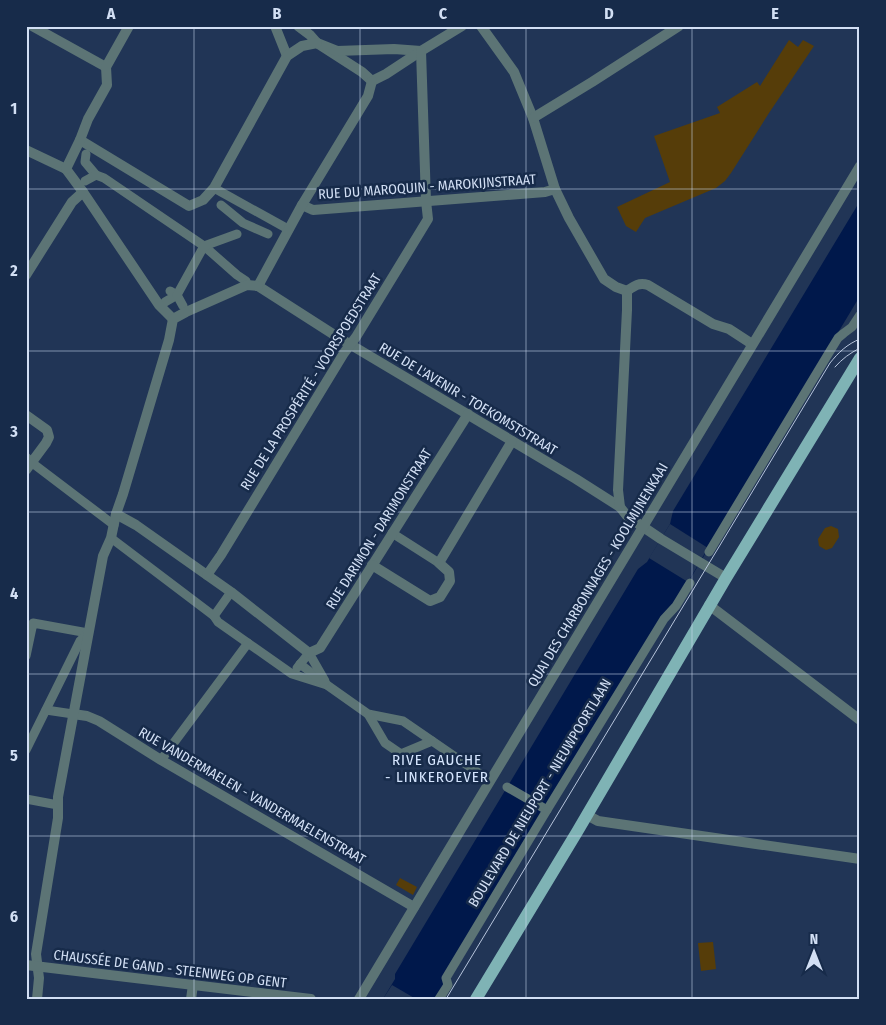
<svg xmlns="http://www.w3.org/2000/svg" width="886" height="1025" viewBox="0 0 886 1025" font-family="'Fira Sans Condensed',sans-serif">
	<rect width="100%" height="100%" fill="#213556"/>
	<g fill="#563d09">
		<polygon points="789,40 798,47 803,40 814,46 769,113 731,173 725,181 716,188 645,218 636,232 626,226 617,207 670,182 654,136 720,113 717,107 757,82 760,86"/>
		<polygon points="831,526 838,529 839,537 832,548 826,550 819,546 818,539 825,528"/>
		<polygon points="400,878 417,887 413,895 396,885"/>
		<polygon points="713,942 716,969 701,971 698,943"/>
	</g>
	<polygon fill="#00184b" points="860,201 860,296 438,999 383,999 395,979 395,974 638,569 647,562 670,524 673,511"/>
	<g fill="#213556">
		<polygon points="670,524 708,548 688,582 649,558"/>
		<polygon points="392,985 416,999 383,999"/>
	</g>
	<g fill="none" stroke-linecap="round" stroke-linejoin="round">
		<g stroke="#5c7475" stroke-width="9">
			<polyline points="86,154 85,162 96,175"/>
			<polyline points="85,181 96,175 104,178 204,246 237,275 246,281"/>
			<polyline points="214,188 288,229"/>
			<polyline points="221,205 243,223 268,234"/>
			<polyline points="165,302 177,295 170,291"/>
			<polyline points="183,306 177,295 204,246 237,234"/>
			<polyline points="26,457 31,462 114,525"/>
			<polyline points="392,533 439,563"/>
			<polyline points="111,538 214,616 218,622 292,674 327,685"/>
			<polyline points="709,552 827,356 838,338 844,333 852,327 860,315"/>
			<polyline points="214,616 231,592"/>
			<polyline points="26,656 33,623 88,633"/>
			<polyline points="300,664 327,685 368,714 403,721 486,778"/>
			<polyline points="297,668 309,653 325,681"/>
			<polyline points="46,710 73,714"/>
			<polyline points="368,714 385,743 401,754 432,741"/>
			<polyline points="26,750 80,641 88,633"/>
			<polyline points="161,760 248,643"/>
			<polyline points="507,787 547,810"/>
			<polyline points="26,799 58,805"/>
			<polyline points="439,999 448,985 446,978 547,810 664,619 676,606 690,583"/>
		</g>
		<g stroke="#5c7475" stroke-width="10">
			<polyline points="32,26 106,67"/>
			<polyline points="275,26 287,56"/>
			<polyline points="298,26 310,35 317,43 362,72 372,81"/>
			<polyline points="481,26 514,72 533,118 555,189 569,218 604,279 616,287 627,291"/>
			<polyline points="317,43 337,51 394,49 421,51"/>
			<polyline points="372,81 386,74 421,51 462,26"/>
			<polyline points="533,118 592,82 679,26"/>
			<polyline points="80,140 189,206 203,200 214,188 287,56 302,46 317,43"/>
			<polyline points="26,150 66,169 83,192 159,305 173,319"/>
			<polyline points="66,169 80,140 88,119 107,85 106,67 129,26"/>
			<polyline points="302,205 313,210 545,192 555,189"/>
			<polyline points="26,275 72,202 83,192"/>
			<polyline points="258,286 336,336 576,479 620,507 627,516 661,539 726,578"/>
			<polyline points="258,286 302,205 368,96 372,81"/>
			<path d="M627 291C634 286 639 282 648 285L713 324 729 329 752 344"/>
			<polyline points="26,415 47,430 49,437 46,443 26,470"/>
			<polyline points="620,507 618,490 627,310 627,291"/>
			<polyline points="116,514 136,525 231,592 309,653 320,648 468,414"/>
			<polyline points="372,565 430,601 440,597 450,581 449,572 439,563 512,441"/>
			<polyline points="207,575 221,555 344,353 356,337 428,219 426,201 421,51"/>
			<polyline points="709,605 860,720"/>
			<polyline points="73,714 87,716 99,721 161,760 414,907"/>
			<polyline points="587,815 598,821 860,859"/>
			<polyline points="37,999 39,978 36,954 58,818 58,797 103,556 111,538 116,514 123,494 169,340 173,319 186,312 247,285 258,286"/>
			<polyline points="191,999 193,985"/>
			<polyline points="359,999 860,166"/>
		</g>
		<polyline stroke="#5c7475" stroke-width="10" points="26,965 311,999"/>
		<polyline stroke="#7fb3b5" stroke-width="12" points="476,999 577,832 726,578 860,358"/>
		<g stroke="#b7c5dc" stroke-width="1">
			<path d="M835 367C842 359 850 353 860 348"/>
			<path d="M446 999 830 363C838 353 847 344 860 339"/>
		</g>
	</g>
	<path fill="none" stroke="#d2dff4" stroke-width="1" stroke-opacity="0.55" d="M194 26V999M360 26V999M526 26V999M692 26V999M26 189H860M26 351H860M26 512H860M26 674H860M26 836H860"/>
	<g text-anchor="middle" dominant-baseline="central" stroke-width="5" stroke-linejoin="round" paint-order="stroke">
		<g font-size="14" fill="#d2dff4" stroke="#172b4a">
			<text transform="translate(427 187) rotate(-4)">RUE DU MAROQUIN - MAROKIJNSTRAAT</text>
			<text transform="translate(311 382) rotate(-58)">RUE DE LA PROSPÉRITÉ - VOORSPOEDSTRAAT</text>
			<text transform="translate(468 399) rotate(31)">RUE DE L'AVENIR - TOEKOMSTSTRAAT</text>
			<text transform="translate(379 529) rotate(-58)">RUE DARIMON - DARIMONSTRAAT</text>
			<text transform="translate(598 575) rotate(-59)">QUAI DES CHARBONNAGES - KOOLMIJNENKAAI</text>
			<text transform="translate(540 793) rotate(-59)">BOULEVARD DE NIEUPORT - NIEUWPOORTLAAN</text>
			<text transform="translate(252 796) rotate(30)">RUE VANDERMAELEN - VANDERMAELENSTRAAT</text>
			<text transform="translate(170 969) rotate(7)">CHAUSSÉE DE GAND - STEENWEG OP GENT</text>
		</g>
		<g font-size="15" letter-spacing="1" fill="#d5e5fe" stroke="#172b4a">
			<text x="437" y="760">RIVE GAUCHE<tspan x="437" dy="17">- LINKEROEVER</tspan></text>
		</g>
	</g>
	<rect width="886" height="1025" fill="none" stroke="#172b4a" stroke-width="55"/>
	<g transform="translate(814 952)" stroke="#172b4a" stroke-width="4" paint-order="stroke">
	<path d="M0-4L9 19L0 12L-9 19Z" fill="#d2dff4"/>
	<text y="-8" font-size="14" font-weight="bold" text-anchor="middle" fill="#d2dff4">N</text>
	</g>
	<rect x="28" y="28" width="830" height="970" fill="none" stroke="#d2dff4" stroke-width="2"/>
	<g font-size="16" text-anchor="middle" font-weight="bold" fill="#d2dff4">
		<text x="111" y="19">A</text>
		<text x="277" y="19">B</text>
		<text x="443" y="19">C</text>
		<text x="609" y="19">D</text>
		<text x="775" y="19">E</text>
		<text x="14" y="114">1</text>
		<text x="14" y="276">2</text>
		<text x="14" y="437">3</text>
		<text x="14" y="599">4</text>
		<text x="14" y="761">5</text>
		<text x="14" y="922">6</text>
	</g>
</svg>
